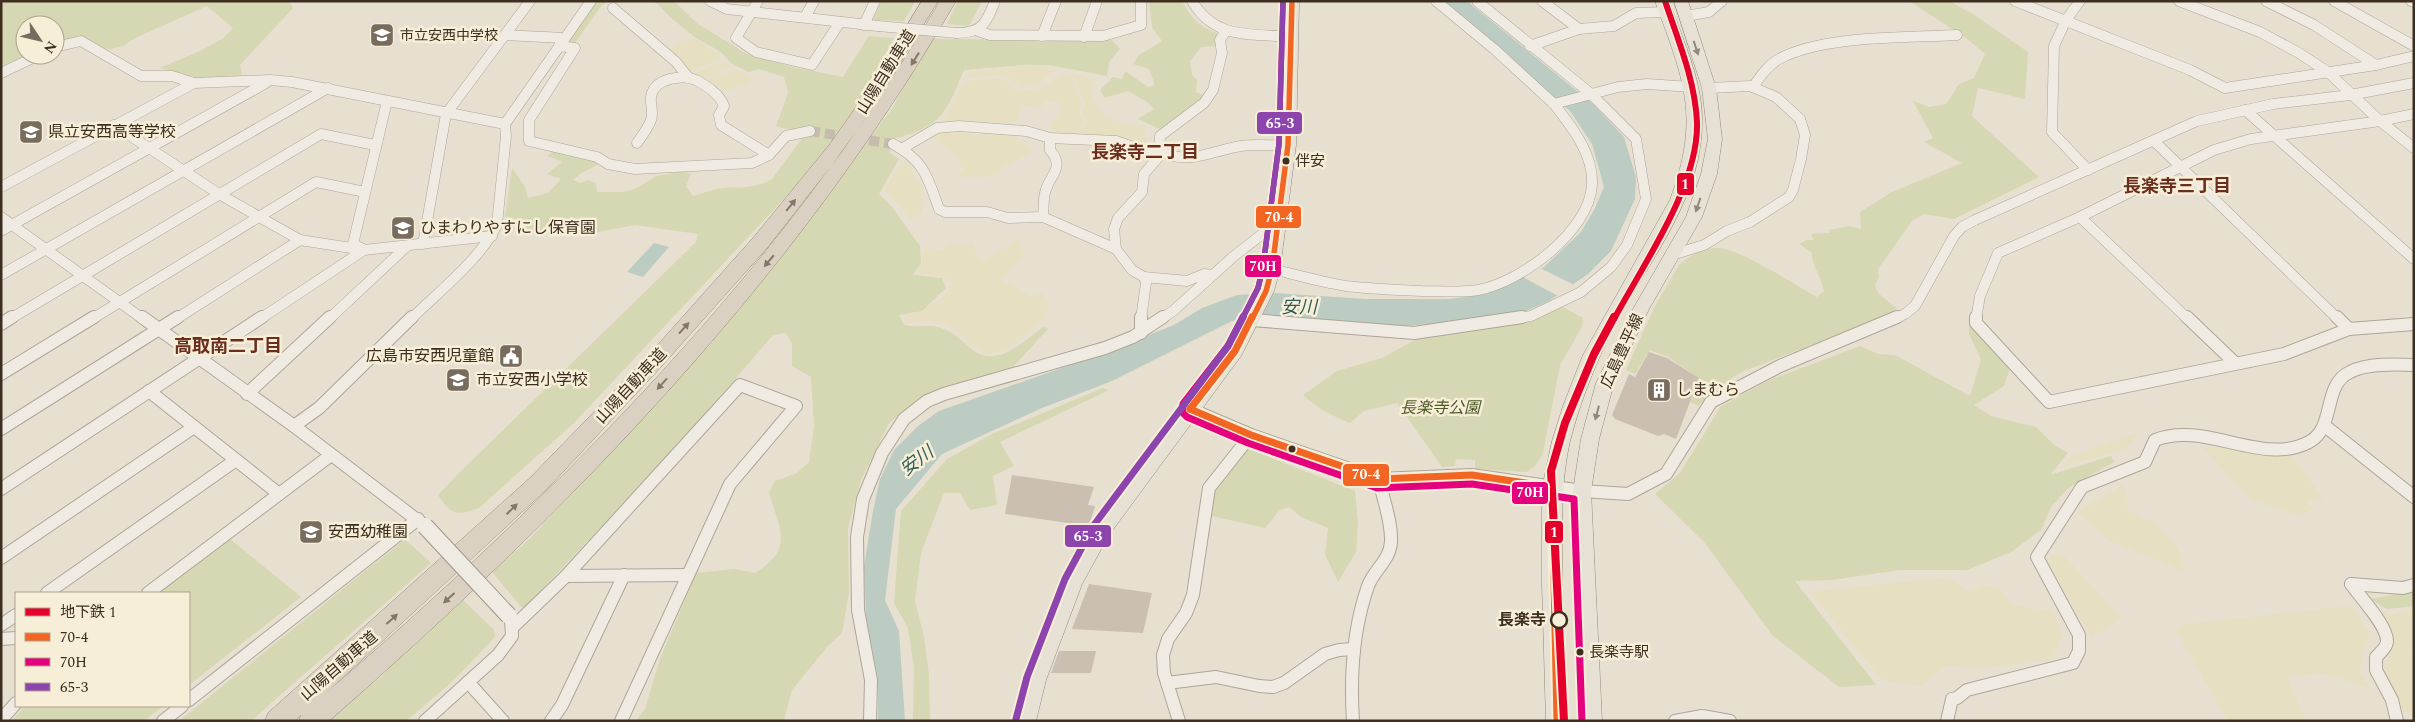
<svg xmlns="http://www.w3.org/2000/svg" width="2415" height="722" viewBox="0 0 2415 722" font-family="Spectral,'Noto Sans JP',serif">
	<rect width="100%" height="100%" fill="#e7e0d1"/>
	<g fill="#e6dfc2">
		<polygon points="690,38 699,40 722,59 688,72 666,50"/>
		<polygon points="723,62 733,67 703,79 692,74"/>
		<polygon points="1023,66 1057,69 1038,84 1021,89 1008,77 1002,75 966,78 968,72"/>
		<polygon points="735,69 756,79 727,91 705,81"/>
		<polygon points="1063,73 1070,73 1082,103 1079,113 1085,122 1072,137 1053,135 1051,123 1061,110 1058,102 1044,101 1041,108 1023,105 1013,127 941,124 963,82 996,78 1006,81 1018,92 1042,88"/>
		<polygon points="1072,73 1094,79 1096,84 1090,92 1104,115 1128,125 1136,124 1144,127 1149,149 1074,137 1088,122 1082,113 1085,104"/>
		<polygon points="945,129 967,130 974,137 984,131 1007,131 1034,151 1002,168 999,174 984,177 957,177 965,169 959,165 960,158 928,135"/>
		<polygon points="904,159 922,186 924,202 922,212 910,219 885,189"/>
		<polygon points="1018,239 1024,255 1001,279 1030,296 1042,293 1050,303 1044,317 1030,332 1005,350 990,354 970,345 957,331 942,323 928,320 909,323 904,319 940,300 952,284 943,277 918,273 925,248 943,250 948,244 965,245 970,241 973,242 977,257 985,261"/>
		<polygon points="2139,432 2126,449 2061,467 2072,456"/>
		<polygon points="2203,447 2291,454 2323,498 2308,502 2313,509 2299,516 2250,499"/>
		<polygon points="2124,484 2128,511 2154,522 2178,549 2185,572 2108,540 2078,512"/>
		<polygon points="2050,554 2063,555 2122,618 2091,637 2048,563"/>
		<polygon points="1947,577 1969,592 1984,585 2001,589 2013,605 2054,612 2062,636 2052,660 1970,669 1947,665 1921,687 1882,680 1809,592"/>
		<polygon points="2373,606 2388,615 2414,608 2414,651 2411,652 2414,660 2414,713 2404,712 2384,671 2395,641"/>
		<polygon points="2336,607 2353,607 2369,632 2359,672 2370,688 2321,673 2287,677 2306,721 2228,721 2176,631 2178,625"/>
	</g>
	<g fill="#d6d7b3">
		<polygon points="1,1 289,1 293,8 240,65 242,75 203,79 160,68 200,51 222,39 233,28 207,6 135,38 123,46 111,49 55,44 55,25 25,25 25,55 28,55 1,67"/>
		<polygon points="596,1 608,1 602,5 575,43 566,43"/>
		<path d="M650 1H674L698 24 747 54 792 67 843 77 869 36 894 38 844 129 809 172 574 423 479 508C456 516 452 516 438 495L461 471 696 242 698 234 635 225 598 232 557 235 527 231 523 220 505 217 512 168 525 187 528 198 548 193 561 179 547 174 562 162 547 156 553 151 593 160 599 164 580 174 573 180 580 183 588 180 596 183 597 192H624L639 187 656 176 684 171 691 174 686 186 693 196C700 194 708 191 716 189 736 186 755 190 772 179L809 129C796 128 788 131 776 126L788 93 784 77 759 69 748 72 731 63 721 52 693 36 670 17 658 4Z"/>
		<polygon points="881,1 915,1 904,21 873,20"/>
		<polygon points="958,1 982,1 969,26 947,24"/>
		<path d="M1149 1H1182C1193 21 1200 26 1220 35L1217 46 1201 47 1190 61 1192 75 1197 80 1196 92 1203 95 1200 102 1162 130 1138 119 1154 109 1147 102 1128 91 1105 98 1100 90 1113 77 1122 79 1125 71 1148 87 1155 85 1149 69 1133 64 1139 55 1162 41 1152 27Z"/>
		<path d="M1909 1H1949L1973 14 2028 52 2025 99 1978 88 1972 116 2039 177 1954 219 1924 214 1913 220 1878 269 1879 277 1875 286 1878 293 1897 309 1882 318 1744 371 1727 381 1698 406 1690 402 1702 380 1668 357 1650 350 1635 374 1626 370 1654 308 1679 265C1689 256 1703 248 1717 248 1737 247 1797 286 1817 297L1824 291C1822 278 1810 262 1812 253L1799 244 1806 240H1814L1811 234 1830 233 1828 230 1850 226 1861 229 1860 212 1892 192 1962 163 1924 142 1933 138 1913 101 1929 107 1946 104 1959 84 1974 78 1985 54 1966 38Z"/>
		<path d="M930 39 1112 40 1120 49 1109 62 1107 76 1049 65H1023L964 70C946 113 942 127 893 139L889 147 890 153 899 159 879 194 892 207 920 246 921 263 913 275 942 278 946 288 922 311 899 315 904 325C917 328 929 324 941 328 955 333 962 341 973 350 997 369 1024 341 1043 327L1048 329 1012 368 919 400 889 423 861 480 848 528 849 592 842 633 828 646 792 690 784 721H636L645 709 660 659 696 573 734 569 755 573C795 549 779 529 769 492L775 481 797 473 809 462 814 426 811 377 792 366V343L786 333 773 335 665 460 523 609 492 572 529 539 623 439 805 223 892 109Z"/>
		<path d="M1561 306 1583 318 1582 327 1560 365 1543 453 1535 466 1527 472 1475 469V460L1456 459 1455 466 1442 467 1397 403 1364 411 1350 423C1332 416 1317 408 1303 395L1337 371 1382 358 1422 336Z"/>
		<polygon points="1969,319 2010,368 2004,386 1974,405 1991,416 2036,427 2054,445 2068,453 2050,475 2111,456 2114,462 2068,488 2051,507 2041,530 2011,552 1967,570 1899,570 1833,580 1795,581 1876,685 1839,687 1773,636 1704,542 1655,494 1680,473 1721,406 1770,380 1860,346 1878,354 1895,355 1970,396 1981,360 1969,334"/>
		<polygon points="1103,388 1109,390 1000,442 1014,466 993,476 997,505 970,510 960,493 944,493 921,553 915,601 924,637 929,675 930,721 913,721 914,668 908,628 894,603 901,511 947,459 990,435"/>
		<polygon points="1246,448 1355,491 1358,522 1356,552 1338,582 1325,554 1328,528 1301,517 1289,507 1280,510 1265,528 1212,516 1214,493 1220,480"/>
		<polygon points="230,539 301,597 189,685 189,593 158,593"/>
		<polygon points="405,539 431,563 251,721 179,721"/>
		<polygon points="2414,591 2414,606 2387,609 2370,599"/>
		<polygon points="457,594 494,630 495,637 453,681 406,721 326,721 382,676"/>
		<polygon points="25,706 163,706 144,721 12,721"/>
	</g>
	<g fill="#bcccc2">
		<polygon points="1443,1 1467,1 1594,105 1624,137 1636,177 1635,199 1611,251 1588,274 1549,301 1524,312 1486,319 1405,326 1269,316 1232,321 1112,381 1042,408 942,454 896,509 885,600 899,631 905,721 878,721 878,679 866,616 864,566 873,511 880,479 894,450 918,426 939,411 1096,356 1174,325 1202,308 1237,295 1274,293 1366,299 1449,299 1486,294 1544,267 1581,232 1594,210 1604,187 1592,144 1570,111"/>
		<polygon points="654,243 669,247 643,277 627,272"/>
	</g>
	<polygon fill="#e7e0d1" points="1538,267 1576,286 1560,297 1519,275"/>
	<g fill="#cbbfb2">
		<polygon points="1649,352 1667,358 1699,378 1676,439 1664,434 1658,436 1615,419 1612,415 1629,374 1635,377"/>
		<polygon points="1012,475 1094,487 1088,505 1095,506 1089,526 1005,514"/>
		<polygon points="1089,584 1152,593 1143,633 1072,629"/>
		<polygon points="1059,651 1096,651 1091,673 1051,673"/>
	</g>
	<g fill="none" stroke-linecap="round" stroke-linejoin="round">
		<polyline stroke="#c5bcae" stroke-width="10" stroke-dasharray="10 5" stroke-linecap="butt" points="810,131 893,144"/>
		<defs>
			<g id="street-far1">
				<polyline points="710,1 727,9 878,26"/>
				<polyline points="758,1 736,38 756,52 812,65 840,22"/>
				<path d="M1192 1C1215 40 1250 33 1290 37"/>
				<polyline points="1436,1 1494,49 1554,104"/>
				<polyline points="1477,1 1590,93 1636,139 1646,199 1627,245 1611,267 1581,292 1531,316 1513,319"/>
				<polyline points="1542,1 1579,29"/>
				<polyline points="2015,1 2190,70 2225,88 2376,65 2414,56"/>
				<polyline points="2080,1 2066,20 2054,46 2052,132 2088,170"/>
				<polyline points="2179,1 2260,32 2299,53 2328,72 2380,121 2414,148"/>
				<polyline points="2266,1 2314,25 2376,65"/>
				<polyline points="2334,1 2414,46"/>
				<polyline points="2411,1 2414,2"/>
				<polyline points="613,8 676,62 688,77"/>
				<polyline points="1686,16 1709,12 1722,1"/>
				<polyline points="805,17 814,1"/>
				<polyline points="864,25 875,1"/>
				<polyline points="978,31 990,35 1103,36 1141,25 1141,1"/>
				<path d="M1225 32 1220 40 1222 53 1213 90 1204 103 1160 136 1159 150C1185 167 1214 150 1241 146 1257 144 1273 146 1288 145"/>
				<path d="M957 33C983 33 986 23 995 1"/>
				<polyline points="505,35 565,38"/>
				<polyline points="1042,36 1056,1"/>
				<polyline points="1084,37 1097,1"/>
				<polyline points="559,46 575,48 529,120 529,141 597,157 608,164 635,169 752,163 769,155 786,136 810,131"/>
				<polyline points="1530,46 1579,29 1614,26 1636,13 1666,12"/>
				<polyline points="55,47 81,41 141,76 172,76 194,83 270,80 292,82 505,124"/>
				<polyline points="1,73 39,55"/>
				<path d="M1753 87C1760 77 1768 65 1779 59 1824 35 1905 38 1957 35"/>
				<polyline points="2245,110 2414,259"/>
				<polyline points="114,125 219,194 300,240 364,250 492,236"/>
				<polyline points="2154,141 2338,319"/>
				<path d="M637 143C642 136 648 128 651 120 654 112 650 104 651 97 653 78 683 74 696 80 707 86 720 94 724 106L719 115 721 125 769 155"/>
				<path d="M893 144C924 160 928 178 939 209L945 212H987L1008 218 1043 217 1116 249 1132 270 1144 277 1187 281 1204 274 1213 275"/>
				<polyline points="903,148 937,128 959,126 1026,131 1050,138 1116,141 1136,148 1162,153 1144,174 1142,192 1118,218 1114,229 1116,249"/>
				<polyline points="1,187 194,83"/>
				<polyline points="1,217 143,319"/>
				<path d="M1043 217C1044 209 1043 200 1045 193 1049 174 1066 169 1050 150V138"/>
				<polyline points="2080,217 2188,319"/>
				<polyline points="1,231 266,83"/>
				<polyline points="423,244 446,114 530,1"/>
				<polyline points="363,249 353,244 387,101"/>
				<polyline points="1672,255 1704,245 1727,231 1750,222 1789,197 1793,190 1801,159 1805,135 1800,119 1776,97 1750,86 1709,88"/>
				<path d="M1272 269C1297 275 1321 282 1346 286 1371 289 1396 290 1422 291 1440 291 1460 293 1478 290 1521 282 1589 232 1592 185 1594 154 1571 126 1554 104L1618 87 1647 84 1691 87"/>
				<polyline points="1,275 328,88"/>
				<polyline points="10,319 321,134 375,145"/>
				<polyline points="92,319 316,182 365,192"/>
				<polyline points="176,319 300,240"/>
				<polyline points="260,319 364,250"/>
				<polyline points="329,319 406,247"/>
				<path d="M411 319C437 293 483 257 497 224L506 136 505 124 591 1"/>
				<polyline points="1141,319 1146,283 1144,277"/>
				<polyline points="1161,319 1173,311 1234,256 1278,222"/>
				<polyline points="1894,319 1905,314 1915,306 1954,236 1962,227 1975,220 2197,121 2273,104 2350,95 2414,83"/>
				<polyline points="1976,319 1980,296 1998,253 2080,217 2214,150 2251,139 2380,121 2414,114"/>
			</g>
			<g id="street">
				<polyline points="142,317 294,426 425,526"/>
				<polyline points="1141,317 1141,333"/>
				<polyline points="1976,317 1976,323 2049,402 2284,354 2349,329 2414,324"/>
				<polyline points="2187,317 2235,363"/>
				<polyline points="2337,317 2349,329"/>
				<polyline points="1252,320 1414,333 1522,317"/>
				<polyline points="1,324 12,317"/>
				<polyline points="1,374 94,317"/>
				<polyline points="149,391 279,494"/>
				<polyline points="247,394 330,317"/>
				<polyline points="1190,409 1251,435 1379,479 1472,475 1582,491 1628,494 1666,474 1711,402 1780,366 1897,317"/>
				<polyline points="294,426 319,408 412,317"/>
				<polyline points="2325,426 2414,497"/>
				<polyline points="1,429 178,317"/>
				<polyline points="1,489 262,317"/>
				<polyline points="1,558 194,427"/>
				<polyline points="566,576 687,575"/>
				<path d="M2351 584C2360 597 2387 625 2387 641 2387 647 2380 653 2376 657V670L2392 700 2397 721"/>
				<polyline points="2351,584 2403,588 2414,585"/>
				<polyline points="47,593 236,460"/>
				<polyline points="148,593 331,455"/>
				<polyline points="1,625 16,615"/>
				<polyline points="513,627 566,576 740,385 796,406 730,484 621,721"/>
				<polyline points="1,639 16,638"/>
				<polyline points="468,682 503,721"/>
				<polyline points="1167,683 1216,677 1259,686 1273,687 1284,683 1325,654 1339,650 1354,649"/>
				<polyline points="189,700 418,519"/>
				<polyline points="1,720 16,703"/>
				<polyline points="163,721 182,706"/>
				<polyline points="425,721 498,655 512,636 511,621"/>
				<polyline points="551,721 562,705 624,575"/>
				<polyline points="870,721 871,680 858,610 857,537 863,499 882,453 904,419 927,401 944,394 1105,348 1133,337 1163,317"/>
				<polyline points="1179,721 1164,673 1163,655 1168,639 1186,613 1193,595 1209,488 1251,435"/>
				<path d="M1353 721C1350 676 1353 629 1368 586 1374 570 1390 560 1391 542 1392 521 1383 500 1379 479"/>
				<polyline points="1675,721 1702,716 1730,721"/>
				<path d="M1947 721 1952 699 1957 698 1967 690 2073 663 2079 651V635L2037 557 2082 487 2145 462 2155 440C2205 420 2262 467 2309 442 2336 428 2322 385 2350 372 2367 363 2395 364 2414 365"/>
			</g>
			<g id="primary">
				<polygon points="1285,1 1299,1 1296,145 1280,269 1274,291 1241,356 1109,535 1082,584 1046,680 1036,721 1014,721 1024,680 1063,582 1095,523 1228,347 1258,291 1264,269 1280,145"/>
				<path d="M1655 1H1669C1682 38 1701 77 1702 117 1704 195 1652 256 1617 321 1597 359 1581 399 1570 441 1562 476 1562 510 1562 546 1562 605 1565 663 1568 721H1546L1542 584V509L1544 479 1552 441 1563 406 1583 355 1670 200C1701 116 1684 81 1655 1Z"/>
				<polygon points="1674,1 1688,1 1716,88 1722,139 1717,174 1702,217 1649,309 1614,383 1599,439 1591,491 1602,721 1580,721 1573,491 1581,439 1596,383 1633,309 1686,217 1701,174 1708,139 1702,88"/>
			</g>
			<path id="highway" d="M922 1H938L876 102 842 152 767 248 660 368 547 489 326 693C560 492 783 268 940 1H956C795 279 569 511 329 721H299L301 715 295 721H265L268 713 531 477 646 358 753 238 830 144 861 100Z"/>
		</defs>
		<use href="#street-far1" stroke="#ada599" stroke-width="11"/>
		<use href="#street" stroke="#ada599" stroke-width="14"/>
		<use href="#primary" stroke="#928b80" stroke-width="1"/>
		<use href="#highway" stroke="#928b80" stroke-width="1"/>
		<use href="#street-far1" stroke="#efebe3" stroke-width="10"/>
		<use href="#street" stroke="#efebe3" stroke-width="12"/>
		<use href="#primary" fill="#e6e1d4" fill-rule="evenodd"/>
		<use href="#highway" fill="#dad1c2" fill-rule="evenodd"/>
		<polyline stroke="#afaaa2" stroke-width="1" points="1562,696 1570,721"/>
		<defs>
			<polyline id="street-bridge" points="878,26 957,33"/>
			<polyline id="secondary-bridge" points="425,526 509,616"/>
		</defs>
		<use href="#street-bridge" stroke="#ada599" stroke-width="11" stroke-linecap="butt"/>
		<use href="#secondary-bridge" stroke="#9c958a" stroke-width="18" stroke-linecap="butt"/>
		<use href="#street-bridge" stroke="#efebe3" stroke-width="10"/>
		<use href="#secondary-bridge" stroke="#efebe3" stroke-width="16"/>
		<defs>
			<polyline id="bus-1-far1" points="1252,319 1266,291 1272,269 1288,145 1292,1"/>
			<g id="bus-1">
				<polyline points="1190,409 1235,351 1252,317"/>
				<polyline points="1190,409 1251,435 1379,479 1472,475 1552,487"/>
				<polyline points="1552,487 1557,721"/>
			</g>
			<polyline id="bus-2-far1" points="1242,319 1258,288 1263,267 1279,144 1283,1"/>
			<polyline id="bus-2" points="1243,317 1228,346 1183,404 1182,412 1187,417 1248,443 1377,488 1472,484 1574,499 1582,721"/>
			<polyline id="bus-3-far1" points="1242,319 1258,288 1263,267 1279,144 1283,1"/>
			<polyline id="bus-3" points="1016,719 1027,677 1065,579 1094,525 1228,346 1243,317"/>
		</defs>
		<use href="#bus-1-far1" stroke="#f7eed8" stroke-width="9"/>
		<use href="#bus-1" stroke="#f7eed8" stroke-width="11"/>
		<use href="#bus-2-far1" stroke="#f7eed8" stroke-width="9"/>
		<use href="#bus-2" stroke="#f7eed8" stroke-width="11"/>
		<use href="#bus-3-far1" stroke="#f7eed8" stroke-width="9"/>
		<use href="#bus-3" stroke="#f7eed8" stroke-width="11"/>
		<use href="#bus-1-far1" stroke="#f26522" stroke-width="5.5"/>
		<use href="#bus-1" stroke="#f26522" stroke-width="7"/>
		<use href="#bus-2-far1" stroke="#e5007d" stroke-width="5.5"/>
		<use href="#bus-2" stroke="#e5007d" stroke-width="7"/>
		<use href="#bus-3-far1" stroke="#8e44ad" stroke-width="5.5"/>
		<use href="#bus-3" stroke="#8e44ad" stroke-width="7"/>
		<defs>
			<path id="metro-1-far1" d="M1614 319C1644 263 1699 185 1697 122 1695 80 1678 40 1665 1"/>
			<polyline id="metro-1" points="1564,721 1551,471 1565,423 1594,354 1614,317"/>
		</defs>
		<use href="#metro-1-far1" stroke="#f7eed8" stroke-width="9"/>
		<use href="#metro-1" stroke="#f7eed8" stroke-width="12"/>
		<use href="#metro-1-far1" stroke="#e4002b" stroke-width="6"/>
		<use href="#metro-1" stroke="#e4002b" stroke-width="8"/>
	</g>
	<defs><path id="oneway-solid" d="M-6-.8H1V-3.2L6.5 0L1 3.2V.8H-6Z" transform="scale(1.25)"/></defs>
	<g fill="#92887a">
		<use href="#oneway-solid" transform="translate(1696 48) rotate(72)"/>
		<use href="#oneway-solid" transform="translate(1698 205) rotate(109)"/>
		<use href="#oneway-solid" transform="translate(1597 413) rotate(105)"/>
	</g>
	<g fill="#847769">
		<use href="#oneway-solid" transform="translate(915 59) rotate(122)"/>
		<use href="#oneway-solid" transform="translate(791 205) rotate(-51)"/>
		<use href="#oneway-solid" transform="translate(769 261) rotate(130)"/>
		<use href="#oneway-solid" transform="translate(684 328) rotate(-48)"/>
		<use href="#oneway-solid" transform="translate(662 384) rotate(132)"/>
		<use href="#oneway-solid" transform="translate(512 509) rotate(-44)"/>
		<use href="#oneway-solid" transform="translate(449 598) rotate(138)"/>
		<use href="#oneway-solid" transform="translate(392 619) rotate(-42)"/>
	</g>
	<defs>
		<symbol id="school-square" viewBox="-11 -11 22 22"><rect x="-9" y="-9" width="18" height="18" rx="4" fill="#786c5e" stroke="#f7eed8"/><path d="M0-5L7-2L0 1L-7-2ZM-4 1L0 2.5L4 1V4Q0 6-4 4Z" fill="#fff"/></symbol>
		<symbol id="civic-square" viewBox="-11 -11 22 22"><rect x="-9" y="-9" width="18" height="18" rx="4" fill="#786c5e" stroke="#f7eed8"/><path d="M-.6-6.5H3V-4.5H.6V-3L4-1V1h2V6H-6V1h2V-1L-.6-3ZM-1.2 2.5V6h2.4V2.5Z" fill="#fff"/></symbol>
		<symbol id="building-square" viewBox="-11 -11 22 22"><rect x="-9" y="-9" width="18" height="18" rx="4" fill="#786c5e" stroke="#f7eed8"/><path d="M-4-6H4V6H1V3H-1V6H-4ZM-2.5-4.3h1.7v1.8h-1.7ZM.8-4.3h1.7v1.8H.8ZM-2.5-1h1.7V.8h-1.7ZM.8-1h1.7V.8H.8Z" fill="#fff"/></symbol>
	</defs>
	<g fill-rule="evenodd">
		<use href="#school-square" x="368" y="21" width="28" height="28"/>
		<use href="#school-square" x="17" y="118" width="28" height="28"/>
		<use href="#school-square" x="389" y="214" width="28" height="28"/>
		<use href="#civic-square" x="497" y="342" width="28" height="28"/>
		<use href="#school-square" x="444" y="366" width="28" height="28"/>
		<use href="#building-square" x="1645" y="376" width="28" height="28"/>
		<use href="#school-square" x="297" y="518" width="28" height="28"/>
	</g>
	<g fill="#3d2e20" stroke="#f7eed8" stroke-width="2">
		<circle cx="1286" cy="161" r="4.5"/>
		<circle cx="1292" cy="449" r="4.5"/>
		<circle cx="1580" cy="652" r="4.5"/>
	</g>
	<circle fill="#f7eed8" stroke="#3d2e20" stroke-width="2.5" cx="1559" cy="620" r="8"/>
	<g text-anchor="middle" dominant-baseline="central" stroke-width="5" stroke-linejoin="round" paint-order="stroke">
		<g font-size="14" fill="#3d2e20" stroke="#f7eed8" text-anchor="start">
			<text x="400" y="35">市立安西中学校</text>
		</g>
		<g font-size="15" fill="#3d2e20" stroke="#f7eed8" text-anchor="start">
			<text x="1295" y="161">伴安</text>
			<text x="1589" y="652">長楽寺駅</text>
		</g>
		<g font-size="16" fill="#3d2e20" stroke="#f7eed8">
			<text transform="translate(886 72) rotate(-58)">山陽自動車道</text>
			<text transform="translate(1622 351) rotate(-65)">広島豊平線</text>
			<text transform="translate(631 386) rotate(-47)">山陽自動車道</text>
			<text transform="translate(339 666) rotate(-41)">山陽自動車道</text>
		</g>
		<g font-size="16" fill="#3d2e20" stroke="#f7eed8" text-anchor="start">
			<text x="48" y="132">県立安西高等学校</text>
			<text x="420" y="228">ひまわりやすにし保育園</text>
			<text x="494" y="356" text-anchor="end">広島市安西児童館</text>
			<text x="476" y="380">市立安西小学校</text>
			<text x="1676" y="390">しまむら</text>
			<text x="328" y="532">安西幼稚園</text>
		</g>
		<g font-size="16" font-style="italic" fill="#4d5a26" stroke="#f7eed8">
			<text x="1440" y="408">長楽寺公園</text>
		</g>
		<g font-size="16" font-weight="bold" fill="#3d2e20" stroke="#f7eed8" text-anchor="end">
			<text x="1546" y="620">長楽寺</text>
		</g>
		<g font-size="18" font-weight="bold" fill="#6b2e1e" stroke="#f7eed8">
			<text x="1145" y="152">長楽寺二丁目</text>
			<text x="2177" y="186">長楽寺三丁目</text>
			<text x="228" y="346">高取南二丁目</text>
		</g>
		<g font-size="18" font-style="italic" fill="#2f5d5a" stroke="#f7eed8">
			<text x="1299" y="307">安川</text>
			<text transform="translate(917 461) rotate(-37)">安川</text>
		</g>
	</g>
	<g stroke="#f7eed8" stroke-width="2">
		<rect x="1256" y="111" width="47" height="24" rx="5" fill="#8e44ad"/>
		<rect x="1676" y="172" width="19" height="24" rx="5" fill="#e4002b"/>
		<rect x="1255" y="205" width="47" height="24" rx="5" fill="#f26522"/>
		<rect x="1244" y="254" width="38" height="24" rx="5" fill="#e5007d"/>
		<rect x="1342" y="463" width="48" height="24" rx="5" fill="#f26522"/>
		<rect x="1511" y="481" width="38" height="24" rx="5" fill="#e5007d"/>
		<rect x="1544" y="520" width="20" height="24" rx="5" fill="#e4002b"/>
		<rect x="1064" y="524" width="48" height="24" rx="5" fill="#8e44ad"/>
	</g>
	<g font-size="14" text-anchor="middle" font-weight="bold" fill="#fff">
		<text x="1280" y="128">65-3</text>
		<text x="1685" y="189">1</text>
		<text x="1279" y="222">70-4</text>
		<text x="1263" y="271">70H</text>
		<text x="1366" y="479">70-4</text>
		<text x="1530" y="497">70H</text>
		<text x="1554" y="537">1</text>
		<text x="1088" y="541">65-3</text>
	</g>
	<rect width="2415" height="722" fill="none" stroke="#3d2e20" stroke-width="5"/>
	<rect x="15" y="592" width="175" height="115" fill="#f7eed8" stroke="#ada18e"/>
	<rect x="25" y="608" width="25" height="8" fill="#e4002b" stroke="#ada18e"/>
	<text x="60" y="617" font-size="15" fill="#3d2e20">地下鉄 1</text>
	<rect x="25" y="633" width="25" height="8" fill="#f26522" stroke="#ada18e"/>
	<text x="60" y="642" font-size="15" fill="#3d2e20">70-4</text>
	<rect x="25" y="658" width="25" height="8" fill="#e5007d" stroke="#ada18e"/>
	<text x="60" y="667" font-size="15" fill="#3d2e20">70H</text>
	<rect x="25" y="683" width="25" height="8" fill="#8e44ad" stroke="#ada18e"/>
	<text x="60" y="692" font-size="15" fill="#3d2e20">65-3</text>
	<g transform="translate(40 40) rotate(125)"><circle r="24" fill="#f7eed8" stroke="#ada18e"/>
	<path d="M0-4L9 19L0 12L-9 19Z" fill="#786c5e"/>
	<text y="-8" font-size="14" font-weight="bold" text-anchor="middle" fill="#3d2e20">N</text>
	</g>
</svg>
